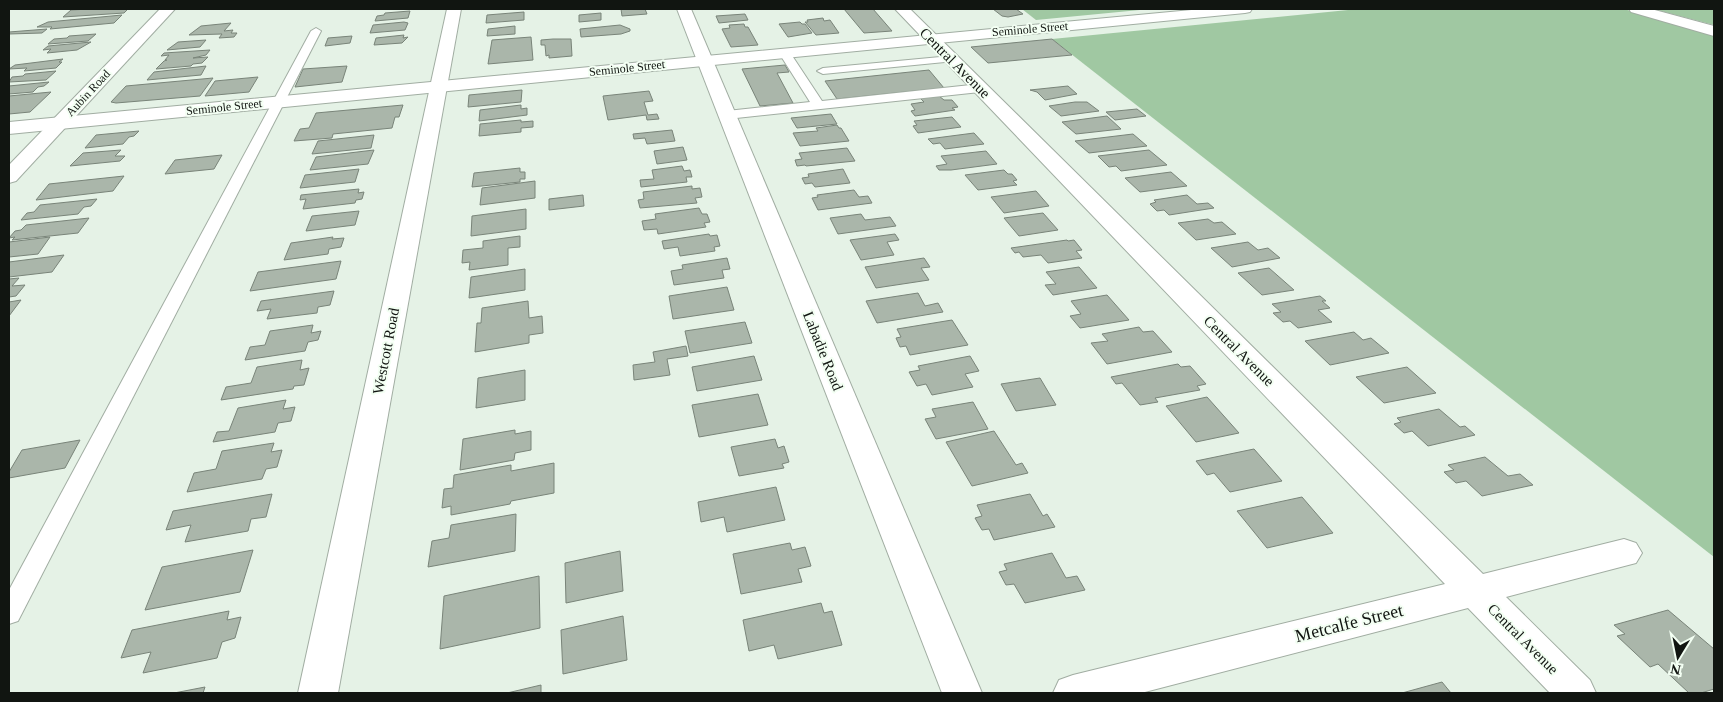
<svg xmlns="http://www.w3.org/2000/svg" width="1723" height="702" viewBox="0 0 1723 702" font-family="Georgia,serif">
	<rect width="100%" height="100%" fill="#e5f2e6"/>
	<g fill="#a0c8a2">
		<polygon points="1022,9 1150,9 1036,20"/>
		<polygon points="1358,9 1624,9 1714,36 1714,557 1052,39"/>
		<polygon points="1653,9 1714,9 1714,25"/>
	</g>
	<g fill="#aab6aa" stroke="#798479">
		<polygon points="89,9 128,9 124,13 63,17 71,10"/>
		<polygon points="621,9 645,9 647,14 622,16"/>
		<polygon points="844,9 873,9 892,31 864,33"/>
		<polygon points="993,9 1016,9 1023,14 1008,17 1002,16"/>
		<polygon points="410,11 408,18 375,21 377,16 384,15 385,13"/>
		<polygon points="524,12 524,20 486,23 487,15"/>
		<polygon points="601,13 601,20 579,22 579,15"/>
		<polygon points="745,14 748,20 719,23 716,16"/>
		<polygon points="122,15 114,23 50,29 52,27 37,27 48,22"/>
		<polygon points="823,18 824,21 830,20 839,33 816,35 805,22 808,22 807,20"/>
		<polygon points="404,22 408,23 405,30 370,33 373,25"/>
		<polygon points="800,22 802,24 805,24 812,33 788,37 779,24"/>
		<polygon points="231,23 224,31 233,30 231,33 237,33 234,37 219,38 222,34 189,35 201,26"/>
		<polygon points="744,24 745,27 748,27 758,45 731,47 722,29 730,28 729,25"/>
		<polygon points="620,25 630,29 630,31 621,34 581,37 580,29"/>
		<polygon points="515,26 515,34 487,36 488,29"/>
		<polygon points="47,29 42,33 9,34 9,32"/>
		<polygon points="96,34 88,41 48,44 54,39 67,38 69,36"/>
		<polygon points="404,35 403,38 408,37 402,43 374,45 376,38"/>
		<polygon points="352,36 350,43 325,46 328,38"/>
		<polygon points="531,37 533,60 488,64 492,40"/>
		<polygon points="553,39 571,39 572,56 549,58 549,55 546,56 545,45 541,45 541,40"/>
		<polygon points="1052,39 1072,55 988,63 971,47"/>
		<polygon points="206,40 200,47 167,50 178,42"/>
		<polygon points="91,42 77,50 47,53 51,49 43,50 48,46"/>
		<polygon points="210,50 206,55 193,58 208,57 202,63 193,64 191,66 156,69 164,61 167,60 165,60 169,55 161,56 164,53"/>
		<polygon points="63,59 59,62 62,62 56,68 24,71 27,68 9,69 15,65"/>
		<polygon points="785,65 789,72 777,73 793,103 760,106 742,69"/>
		<polygon points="206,66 201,75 147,80 154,72"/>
		<polygon points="347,66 342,82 295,87 303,69"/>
		<polygon points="929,70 944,88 837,99 825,81"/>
		<polygon points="56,71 46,80 9,82 12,77 23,76 25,74"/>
		<polygon points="258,77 249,92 205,96 215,81"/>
		<polygon points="213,78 200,96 116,103 111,102 126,86"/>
		<polygon points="49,82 44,86 38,87 33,92 9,94 9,86"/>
		<polygon points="1068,86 1077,94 1045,100 1037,92 1030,90"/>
		<polygon points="522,90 521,102 468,107 469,95"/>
		<polygon points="649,91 653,101 644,102 648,115 657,114 659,119 647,120 646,115 608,120 603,96"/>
		<polygon points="51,92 30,112 9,114 9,96"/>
		<polygon points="939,96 944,100 952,100 958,107 952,108 955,110 915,116 911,111 915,110 911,104 924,102 920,98"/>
		<polygon points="1075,102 1087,102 1099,111 1061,116 1049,106"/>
		<polygon points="403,105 399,117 395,117 392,128 333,134 332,138 294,141 300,129 309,128 316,113"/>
		<polygon points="521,105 521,109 527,108 527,115 479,121 480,110"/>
		<polygon points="1137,109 1146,116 1115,120 1106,112"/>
		<polygon points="831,114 837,124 797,128 791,118"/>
		<polygon points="1107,116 1121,129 1076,134 1062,122"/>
		<polygon points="952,117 961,127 918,133 913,126 917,125 914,121"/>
		<polygon points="521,120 521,122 533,121 533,127 521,128 521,132 479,136 480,124"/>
		<polygon points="837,125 839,128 841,128 849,141 800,146 793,133 818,131 816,128"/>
		<polygon points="672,130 675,141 647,144 645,138 634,139 633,134"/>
		<polygon points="139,131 134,136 129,137 123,144 85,148 96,135"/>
		<polygon points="974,133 984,144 945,149 940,143 933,144 928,139"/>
		<polygon points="1133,134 1147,146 1089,153 1075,141"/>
		<polygon points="374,135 371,148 312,154 318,141"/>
		<polygon points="683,147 687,160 657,164 654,151"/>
		<polygon points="847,148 855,161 806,166 805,165 797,166 795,160 802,159 799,153"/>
		<polygon points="121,150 115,156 125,156 120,161 70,166 83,153"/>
		<polygon points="374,150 368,164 310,170 316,157"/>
		<polygon points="1149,150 1167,165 1121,171 1116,166 1109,167 1098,156"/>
		<polygon points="986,151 997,164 951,170 939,170 936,166 947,164 941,156"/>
		<polygon points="222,155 214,169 165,174 175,160"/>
		<polygon points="682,166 684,171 690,170 692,177 686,177 687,182 641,187 640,180 654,179 652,170"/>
		<polygon points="520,168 520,172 525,172 525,179 520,179 520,182 472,187 474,173"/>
		<polygon points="359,169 355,182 300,188 305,175"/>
		<polygon points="843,169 850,183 815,187 812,183 805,184 802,178 809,177 808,174"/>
		<polygon points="1004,170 1008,174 1012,174 1017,180 1013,181 1017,185 978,190 965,175"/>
		<polygon points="1171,172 1187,186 1140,192 1125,178"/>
		<polygon points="124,176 113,191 36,200 49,184"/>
		<polygon points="535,181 535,198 480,205 482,188"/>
		<polygon points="692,186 692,189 700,188 702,197 695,198 697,203 640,208 638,200 644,199 643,192"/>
		<polygon points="359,189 358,193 364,192 362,199 356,200 355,203 303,209 306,199 300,200 301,195"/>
		<polygon points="854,190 859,197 868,196 872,203 818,210 812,198 818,197 817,195"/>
		<polygon points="1036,191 1049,206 1004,213 991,197"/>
		<polygon points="583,195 584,206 549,210 549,199"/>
		<polygon points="1187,195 1197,204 1208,203 1214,208 1169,215 1164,210 1157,211 1150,204 1156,202 1154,200"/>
		<polygon points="97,199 91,206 84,207 78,214 21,220 27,213 34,212 40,205"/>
		<polygon points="699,208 702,214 707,214 710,222 704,223 706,227 658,234 657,229 644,230 642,221 656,219 655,214"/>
		<polygon points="526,209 526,229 471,236 472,216"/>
		<polygon points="359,211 355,225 306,231 312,216"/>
		<polygon points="1043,213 1058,230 1019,236 1004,218"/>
		<polygon points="861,214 865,220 890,217 896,226 838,234 830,218"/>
		<polygon points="89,218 78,233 12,240 15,237 9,238 15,231 21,230 26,225"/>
		<polygon points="1208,219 1214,223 1222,222 1236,234 1196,240 1178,223"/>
		<polygon points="709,234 710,236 717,235 720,246 714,247 715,251 680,256 678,247 664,249 662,241"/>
		<polygon points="895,234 899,240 887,242 894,255 861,260 850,240"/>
		<polygon points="520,236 520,247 508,248 508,265 469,270 470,262 462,263 463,250 483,248 483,241"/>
		<polygon points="50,237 38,254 9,257 9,242"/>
		<polygon points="333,237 332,239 344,238 341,247 329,249 328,254 284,260 291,243"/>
		<polygon points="1067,240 1068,241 1074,240 1082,250 1076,251 1082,258 1048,263 1041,255 1023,257 1019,252 1015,253 1011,248"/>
		<polygon points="1248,242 1258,250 1268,248 1280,258 1232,267 1211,248"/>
		<polygon points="64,255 52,272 9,277 9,262"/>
		<polygon points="727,258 730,269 722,270 724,278 674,285 671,271 683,269 682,265"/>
		<polygon points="924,258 930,267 921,268 929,280 876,288 865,267"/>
		<polygon points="341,261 336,279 250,291 258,272"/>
		<polygon points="1079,267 1097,288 1053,295 1045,285 1056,284 1046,272"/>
		<polygon points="1269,268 1294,290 1262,295 1238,273"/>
		<polygon points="525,269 525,290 469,298 471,277"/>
		<polygon points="19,278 12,286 25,285 16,296 9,297 9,279"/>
		<polygon points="727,287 734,310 673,319 669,296"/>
		<polygon points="334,291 330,305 318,307 317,313 267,319 271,309 257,311 261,301"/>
		<polygon points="918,293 925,306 938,303 943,312 877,323 866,301"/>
		<polygon points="1107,295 1129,320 1080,328 1070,316 1081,314 1071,301"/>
		<polygon points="1320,296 1326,301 1322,301 1330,308 1318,310 1332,322 1298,328 1290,321 1283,322 1273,313 1281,312 1272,304"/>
		<polygon points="21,300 9,316 9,302"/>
		<polygon points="528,301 529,318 542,316 543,333 529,335 529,343 475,352 477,323 481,323 482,308"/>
		<polygon points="952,320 968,345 910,355 906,346 900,347 896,338 901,337 897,329"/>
		<polygon points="745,322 752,343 690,353 685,331"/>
		<polygon points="313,325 311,333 321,331 318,340 308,342 305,351 245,360 250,347 265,345 270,331"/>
		<polygon points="1139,327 1143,332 1153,331 1172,352 1107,364 1091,343 1108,341 1102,334"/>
		<polygon points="1354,332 1363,340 1371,338 1389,353 1330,365 1305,341"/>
		<polygon points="686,346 688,356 667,359 670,375 634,380 633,365 655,362 653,352"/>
		<polygon points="754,356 762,380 697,391 692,367"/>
		<polygon points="970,356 979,371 965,374 973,387 932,395 926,384 917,386 909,372 920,370 918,366"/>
		<polygon points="302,360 300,370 309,368 304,385 294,386 293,389 221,400 226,387 251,383 257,367"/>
		<polygon points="1178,364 1181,367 1190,366 1206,384 1197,386 1200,390 1155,398 1158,402 1140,405 1122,383 1116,384 1111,377"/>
		<polygon points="1407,367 1436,393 1384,403 1356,377"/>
		<polygon points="525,370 525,400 476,408 478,378"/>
		<polygon points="1040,378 1056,405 1016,411 1001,384"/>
		<polygon points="758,394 768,425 699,437 692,405"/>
		<polygon points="1207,397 1239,433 1196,442 1166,406"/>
		<polygon points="286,400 283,409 295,407 291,421 278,423 275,432 213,442 217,432 229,431 238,408"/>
		<polygon points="973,402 988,429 936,439 925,419 936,417 932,409"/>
		<polygon points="1439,409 1460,427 1465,426 1475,435 1428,446 1412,431 1404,433 1394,424 1401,422 1397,418"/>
		<polygon points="515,430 515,434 531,431 531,450 515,453 514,460 460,470 463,439"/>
		<polygon points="994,431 1016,465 1022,463 1028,473 972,486 946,442"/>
		<polygon points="775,439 778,448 784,446 789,462 782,464 784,468 739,476 731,447"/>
		<polygon points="80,440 65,468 9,478 9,472 22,450"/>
		<polygon points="274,443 271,452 282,450 277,467 266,469 262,479 187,492 194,473 216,469 222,451"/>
		<polygon points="1254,449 1282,481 1230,492 1214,473 1207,475 1196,461"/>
		<polygon points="1485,457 1508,476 1520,474 1533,485 1482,496 1466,481 1456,483 1444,472 1454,470 1448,465"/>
		<polygon points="554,463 554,493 511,501 510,504 451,515 451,506 442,508 444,489 453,488 454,475 511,465 511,471"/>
		<polygon points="776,487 785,520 727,532 724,517 701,522 698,502"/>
		<polygon points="272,494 266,517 251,519 248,531 185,542 191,525 166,530 173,511"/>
		<polygon points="1030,494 1043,516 1047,514 1055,527 994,540 989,529 982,530 975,518 982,516 977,505"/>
		<polygon points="1302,497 1333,533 1267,548 1237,511"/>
		<polygon points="516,514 515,551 428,567 432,541 449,538 451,525"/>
		<polygon points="790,543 792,550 805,547 811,566 798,569 802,582 741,594 733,554"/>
		<polygon points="253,550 240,592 145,610 162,567"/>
		<polygon points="620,551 623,591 566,603 565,563"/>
		<polygon points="1052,553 1066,578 1077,576 1085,590 1025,603 1014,584 1006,585 999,572 1007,570 1004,564"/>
		<polygon points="539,576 540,628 440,649 444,596"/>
		<polygon points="821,603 824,613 832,611 842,645 778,659 774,645 749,651 743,620"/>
		<polygon points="1668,610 1714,649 1714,689 1701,693 1689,693 1658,664 1650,667 1617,636 1625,634 1614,625"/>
		<polygon points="229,611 227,620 241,617 235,638 222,642 217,658 143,673 151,652 121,658 132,630"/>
		<polygon points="623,616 627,660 563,674 561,630"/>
		<polygon points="1442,682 1451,693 1402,693"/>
		<polygon points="541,685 541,693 507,693"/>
		<polygon points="205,687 203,693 174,693"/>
	</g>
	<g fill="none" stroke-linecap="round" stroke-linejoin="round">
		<defs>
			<g id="service">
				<polygon points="316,28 321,31 18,621 9,624 9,590 311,31"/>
				<polygon points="785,50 789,51 822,101 980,84 986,88 980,92 727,119 723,118 721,115 727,111 810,102 779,53"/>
				<polygon points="951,56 955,57 957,59 955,61 823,74 817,71 823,68"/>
			</g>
			<g id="minor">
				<polygon points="160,9 175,9 16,181 9,183 9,165"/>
				<polygon points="447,9 461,9 338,693 298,693"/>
				<polygon points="677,9 691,9 982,693 942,693"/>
				<polygon points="895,9 910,9 1483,574 1624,539 1636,543 1642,553 1636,563 1506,597 1590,680 1596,693 1550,693 1468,608 1141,693 1053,693 1059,680 1073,675 1445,584"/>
				<polygon points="1629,9 1651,9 1714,26 1714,36 1631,12"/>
			</g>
			<polygon id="tertiary" points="1202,9 1252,9 1250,12 1245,13 9,134 9,122"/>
		</defs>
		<use href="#service" stroke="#a1ada2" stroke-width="2"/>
		<use href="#minor" stroke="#a1ada2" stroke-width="2"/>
		<use href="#tertiary" stroke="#a1ada2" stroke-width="2"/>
		<use href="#service" fill="#fff" fill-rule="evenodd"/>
		<use href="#minor" fill="#fff" fill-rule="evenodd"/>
		<use href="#tertiary" fill="#fff" fill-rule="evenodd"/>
	</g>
	<g text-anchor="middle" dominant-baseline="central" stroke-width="4" stroke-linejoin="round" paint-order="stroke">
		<g font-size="12" fill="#111511" stroke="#f3fff3">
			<text transform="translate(1030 29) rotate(-5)">Seminole Street</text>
			<text transform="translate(627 68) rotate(-6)">Seminole Street</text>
			<text transform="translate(88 93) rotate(-47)">Aubin Road</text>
			<text transform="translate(224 107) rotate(-6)">Seminole Street</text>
		</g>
		<g font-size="15" fill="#111511" stroke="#f3fff3">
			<text transform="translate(955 63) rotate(45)">Central Avenue</text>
			<text transform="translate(386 351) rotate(-79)">Westcott Road</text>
			<text transform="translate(823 351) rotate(68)">Labadie Road</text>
			<text transform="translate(1239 351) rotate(45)">Central Avenue</text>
			<text transform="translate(1523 639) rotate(45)">Central Avenue</text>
		</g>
		<g font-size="18" fill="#111511" stroke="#f3fff3">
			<text transform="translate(1349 623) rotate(-14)">Metcalfe Street</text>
		</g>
	</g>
	<rect width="1723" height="702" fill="none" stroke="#111511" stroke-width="20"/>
	<g transform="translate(1678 657) rotate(190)" stroke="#f3fff3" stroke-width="4" paint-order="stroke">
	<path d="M0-4L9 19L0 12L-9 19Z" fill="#111511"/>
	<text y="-8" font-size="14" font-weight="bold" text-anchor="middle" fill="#111511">N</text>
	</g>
</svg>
